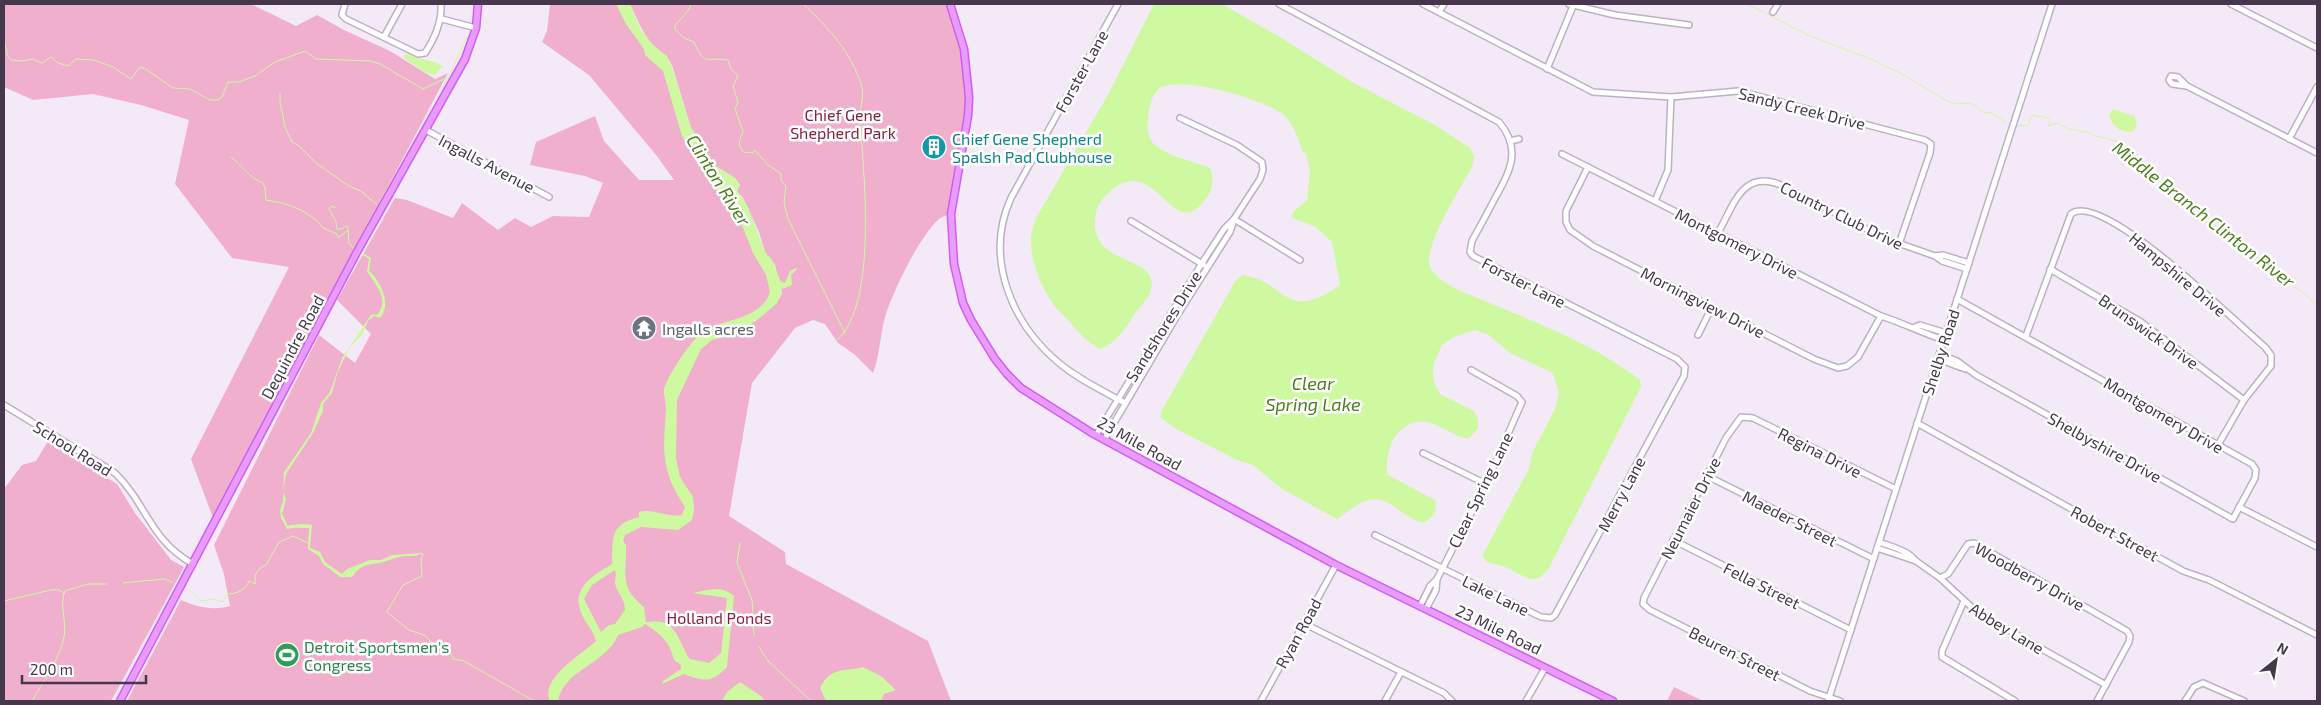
<svg xmlns="http://www.w3.org/2000/svg" width="2321" height="705" viewBox="0 0 2321 705" font-family="'Exo 2',sans-serif">
	<rect width="100%" height="100%" fill="#f4eaf7"/>
	<g fill="#efafcd">
		<polygon points="4,4 251,4 296,26 317,15 344,30 390,51 435,79 448,73 213,518 191,459 289,267 232,258 175,184 189,120 141,105 93,94 33,100 4,87"/>
		<path d="M550 4H627L643 40 663 62 699 157 742 208 771 276 776 304 782 293 775 265 765 252 759 232 743 198 737 191 740 185 735 178 709 162 705 156 706 150 691 128 672 65C666 54 655 49 648 39 640 27 636 16 630 4H947C955 24 963 44 965 66 971 115 958 165 949 214 946 215 942 217 939 219 919 237 893 291 885 317 880 335 880 355 873 373L854 354 838 343 825 324 813 320 795 328 752 383 729 516 785 552 786 564 928 641 951 701H127L181 600C197 607 213 611 230 606L224 574 214 545 319 335 355 363 371 334 337 300 395 198 407 200 453 218 462 203 498 230 515 218 531 227 553 216 589 217 603 183 585 176 530 165 536 142 595 116 604 141 639 180H674L657 156 589 75 542 42 547 31Z"/>
		<polygon points="48,441 117,484 135,513 171,560 184,567 111,701 4,701 4,489 22,465 36,461"/>
		<polygon points="1674,687 1703,701 1667,701"/>
	</g>
	<g fill="#cef9a1" fill-rule="evenodd">
		<path d="M616 4H630L641 30 653 45 667 56 671 64 691 128 706 150 705 156 709 162 735 178 740 185 737 191 748 207 765 252 772 260 781 282 785 283 790 271 796 268 797 269 791 275 792 285 780 290 782 294 776 304 756 321 727 336 712 340 701 349 677 400 676 458 680 477 693 497 694 510 692 520 678 530 641 527 625 535 623 541 626 545C627 572 618 586 644 607L646 622C650 622 657 621 662 622 678 626 681 647 690 659L709 663 721 653 727 598 693 593C708 590 722 585 734 596L727 667C711 684 704 681 684 674L662 684 663 681 681 669V665L674 660C670 642 660 633 645 624L642 627 618 635C607 664 564 669 558 701H550C539 679 582 654 596 641 593 630 588 626 583 617 569 589 591 577 612 564 613 538 609 525 639 517V512C654 508 666 518 682 515L685 507C679 497 672 487 669 476 661 453 665 431 666 408 666 402 663 394 664 389 668 375 691 340 703 332 723 318 761 320 770 292L766 275 753 253 739 218 730 204 709 182 682 136 663 71 645 55 644 49 626 24ZM615 570C617 576 615 577 615 583 616 592 625 598 625 610L615 624 609 625 601 632 584 599 592 585Z"/>
		<path d="M1154 4 1224 5 1283 39 1352 82 1435 125 1470 148 1474 156 1473 165C1463 185 1422 247 1430 267 1434 277 1446 283 1456 289 1518 316 1586 338 1640 380L1641 387 1549 568 1540 578 1529 579 1503 566 1487 562 1482 556 1529 469 1532 453 1555 409 1559 393 1553 373 1510 353 1489 335 1475 330 1454 337 1442 345 1434 363 1433 374 1435 385 1440 394 1474 411 1478 419V429L1468 439C1447 435 1428 412 1406 426 1399 431 1394 436 1391 444 1388 455 1385 464 1388 475L1435 500C1438 511 1433 518 1423 523 1413 520 1405 514 1396 508 1372 489 1358 505 1337 519L1282 489 1253 465 1237 460 1176 429 1161 418V412L1236 280 1243 275C1288 282 1284 324 1340 285L1332 242 1316 227 1292 218 1293 212 1307 200 1310 170 1306 154 1303 152C1298 140 1294 124 1284 115 1265 100 1182 75 1160 88 1151 94 1149 109 1148 119 1147 128 1148 138 1154 144 1168 157 1194 161 1210 168 1214 178 1213 189 1207 197 1173 248 1158 154 1113 189 1105 196 1099 201 1096 212 1085 270 1161 252 1151 290 1149 299 1139 307 1134 315 1126 328 1115 344 1100 349 1086 341 1078 333 1069 321 1064 315 1057 310 1053 304 1040 285 1027 254 1032 231 1033 225 1036 218 1039 213L1109 93Z"/>
		<path d="M408 54C420 60 431 59 443 66L435 75 426 73 404 58 403 55Z"/>
		<path d="M2113 109 2134 116 2137 123 2134 131C2122 134 2113 127 2109 116Z"/>
		<path d="M379 203 355 248 371 258 369 271C381 281 392 305 380 318L374 316 368 321 362 335 350 347 338 371 332 393 323 404V411L313 433 286 474 283 492 286 499 282 514 288 526C292 524 309 524 312 525L310 548 320 552 325 562 342 574 347 569 370 560H381L392 555 421 553C416 557 412 556 406 556 399 556 390 560 383 562 369 566 362 562 352 577H340L323 564 319 556 308 549 309 528C302 528 295 527 287 529L281 518 280 510 283 501 284 472 311 433 321 403 330 392 342 358 371 315 378 314C390 297 374 284 367 271L369 259 353 249Z"/>
		<path d="M863 667 881 676 896 690 884 694 881 701H826L820 688C831 666 844 672 863 667Z"/>
		<polygon points="740,682 761,696 765,701 722,701 727,692"/>
	</g>
	<g fill="none" stroke-linecap="round" stroke-linejoin="round">
		<g stroke="#cef9a1" stroke-width="1">
			<path d="M691 4 688 11 675 25V29L684 38 694 42C706 69 706 56 728 60L731 69 738 76 733 86 738 102 735 109 743 131C740 140 737 143 743 152L753 153 755 150 767 164 781 174V180L786 186 784 203 788 219 845 333"/>
			<path d="M803 4C828 27 852 53 862 87 864 96 860 108 860 117 863 169 879 303 837 340"/>
			<path d="M1747 4 1808 35 1873 60 1902 74 1949 102C1964 107 1968 97 1982 112L1992 113 2006 122"/>
			<polyline points="4,38 7,55 11,60 22,61 32,59 42,63 51,57 58,63 68,66 76,59 94,60 113,67 131,79 139,68 144,68 173,88 190,89 210,100 218,100 222,97 228,82 239,82 255,76 275,62 305,51 316,59 371,61 380,64 423,89 444,79 448,79"/>
			<polyline points="280,93 280,102 285,127 292,142 299,146 316,163 349,186 361,191 377,205"/>
			<polyline points="2016,125 2028,126 2032,115 2048,118 2050,121 2048,126 2058,123 2068,129 2087,132 2096,136 2117,141 2151,168 2188,206 2204,214 2218,227 2317,304"/>
			<path d="M231 157C241 164 250 179 262 182L265 188 266 200 283 203 301 210 316 220 323 228 337 234 338 238 348 230"/>
			<polyline points="379,203 435,105 467,37"/>
			<polyline points="336,208 332,206 329,209 336,222 337,229 341,229 346,226 348,227 349,243 353,248"/>
			<polyline points="740,543 737,563 752,600 754,635"/>
			<polyline points="420,553 423,554 421,560 422,576 403,585 387,612 409,630 424,635 431,642 450,651 453,659 464,661 534,701"/>
			<polyline points="123,583 164,579 172,582"/>
			<path d="M190 591 201 601 213 599 223 602 227 594C236 594 246 590 249 581L255 584V575L260 568 266 565 279 542 293 536 308 543"/>
			<polyline points="4,601 51,590 59,590 64,593"/>
			<polyline points="759,647 768,661 811,701"/>
			<path d="M32 701C42 683 61 657 64 637 67 621 59 605 65 591L88 584H107"/>
		</g>
		<defs>
			<g id="minor">
				<path d="M345 4 342 15 346 19 418 54 425 53C435 38 442 22 441 4"/>
				<path d="M1118 4 1011 198C984 257 1011 323 1059 363 1078 379 1103 391 1125 403"/>
				<path d="M1279 4 1499 122C1523 150 1509 173 1494 200 1487 214 1479 228 1472 241L1470 252 1473 256 1677 359 1685 367 1684 376 1555 615 1551 618 1541 617 1375 535"/>
				<polyline points="1423,4 1593,92 1671,97 1738,91 1925,140 1931,144 1930,153 1899,244"/>
				<polyline points="1569,4 1615,15 1689,25"/>
				<polyline points="2231,4 2317,48"/>
				<polyline points="1439,12 1444,4"/>
				<polyline points="1773,12 1778,4"/>
				<polyline points="442,19 476,28"/>
				<polyline points="384,37 402,4"/>
				<polyline points="1547,69 1573,6"/>
				<polygon points="2171,76 2178,77 2187,86 2172,84 2169,80"/>
				<polyline points="2187,86 2317,153"/>
				<polyline points="426,130 549,197"/>
				<polyline points="2289,139 2317,87"/>
				<polyline points="1510,141 1519,139"/>
				<path d="M1562 154 1881 316C1903 323 1922 333 1944 340"/>
				<polyline points="1588,167 1566,211 1566,222 1570,230 1593,246 1712,307 1814,359 1838,368 1847,366 1858,357 1881,316"/>
				<polyline points="1655,201 1668,170 1671,97"/>
				<polyline points="1234,219 1300,260"/>
				<polyline points="1131,221 1204,265"/>
				<path d="M1718 233C1734 205 1742 169 1781 185L1884 238 1935 256"/>
				<polyline points="1967,269 1942,261 1935,256 1943,255 1969,263"/>
				<polyline points="2050,269 2141,322 2244,400"/>
				<polyline points="1915,327 1920,325 1946,333"/>
				<polyline points="1698,335 1712,307"/>
				<path d="M2026 336 2071 214C2102 189 2238 325 2265 347L2271 355V366L2244 400 2218 445"/>
				<polyline points="1939,354 1957,361 1976,375 2233,519 2255,478 2256,470 2252,464 1957,299"/>
				<polyline points="1938,359 1965,369"/>
				<path d="M4 405 115 473C147 504 149 539 193 564"/>
				<polyline points="1917,423 2183,571 2209,580 2317,635"/>
				<polyline points="1096,435 1202,263 1224,229 1234,219 1260,179 1263,170 1262,162 1237,145 1180,118"/>
				<polyline points="1104,440 1178,314 1230,232 1234,220"/>
				<polyline points="1423,453 1486,484"/>
				<polyline points="1707,476 1874,559"/>
				<polyline points="2239,507 2317,547"/>
				<polyline points="1673,540 1851,630"/>
				<path d="M1877 548 1916 561C1907 550 1892 547 1879 542"/>
				<polyline points="1916,561 1940,578 1978,613 2106,685"/>
				<polyline points="1940,578 1948,574 1968,544 1974,543 2127,631 2130,636 2129,642 2097,701"/>
				<polyline points="1964,601 1942,651 1942,657 2015,701"/>
				<polyline points="1420,606 1430,586 1437,579 1486,484 1522,402 1517,396 1471,370"/>
				<polyline points="1426,609 1436,590 1437,579"/>
				<polyline points="1303,623 1444,693 1452,701"/>
				<polyline points="1261,701 1336,565"/>
				<polyline points="1385,701 1401,672"/>
				<polyline points="1526,701 1545,668"/>
				<polyline points="1828,701 2052,4"/>
				<polyline points="1840,701 1810,691 1650,610 1643,604 1644,598 1726,438 1741,417 1753,418 1896,489"/>
				<polyline points="2185,701 2194,687 2203,683 2244,701"/>
			</g>
			<g id="major">
				<polyline points="950,4 964,49 969,97 968,116 951,214 954,264 963,303 971,320 995,359 1007,374 1021,388 1092,433 1336,565 1613,701"/>
				<polyline points="120,701 358,250 465,59 476,28 478,4"/>
			</g>
		</defs>
		<use href="#minor" stroke="#c0aec7" stroke-width="8"/>
		<use href="#major" stroke="#d15df2" stroke-width="9"/>
		<use href="#minor" stroke="#fff" stroke-width="5"/>
		<use href="#major" stroke="#ea9bff" stroke-width="6"/>
	</g>
	<defs>
		<symbol id="building-disc" viewBox="-11 -11 22 22"><circle r="9.5" fill="#0f9aa8" stroke="#fff"/><path d="M-4-6H4V6H1V3H-1V6H-4ZM-2.5-4.3h1.7v1.8h-1.7ZM.8-4.3h1.7v1.8H.8ZM-2.5-1h1.7V.8h-1.7ZM.8-1h1.7V.8H.8Z" fill="#fff"/></symbol>
		<symbol id="temple-disc" viewBox="-11 -11 22 22"><circle r="9.5" fill="#6b7280" stroke="#fff"/><path d="M0-6L5-2H3V0L6.5 2.5H4V6H1.5V3h-3V6H-4V2.5H-6.5L-3 0V-2H-5Z" fill="#fff"/></symbol>
		<symbol id="stadium-disc" viewBox="-11 -11 22 22"><circle r="9.5" fill="#2e9e5b" stroke="#fff"/><path d="M0-5a6.5 5 0 1 0 0 10a6.5 5 0 1 0 0-10ZM-3.5-1.8h7v3.6h-7Z" fill="#fff"/></symbol>
	</defs>
	<g fill-rule="evenodd">
		<use href="#building-disc" x="920" y="133" width="28" height="28"/>
		<use href="#temple-disc" x="630" y="314" width="28" height="28"/>
		<use href="#stadium-disc" x="273" y="641" width="28" height="28"/>
	</g>
	<g text-anchor="middle" dominant-baseline="central" stroke-width="5" stroke-linejoin="round" paint-order="stroke">
		<g font-size="16" fill="#46374c" stroke="#fff">
			<text transform="translate(1081 71) rotate(-61)">Forster Lane</text>
			<text transform="translate(1802 108) rotate(14)">Sandy Creek Drive</text>
			<text transform="translate(487 163) rotate(28)">Ingalls Avenue</text>
			<text transform="translate(1842 215) rotate(26)">Country Club Drive</text>
			<text transform="translate(1737 243) rotate(27)">Montgomery Drive</text>
			<text transform="translate(2178 274) rotate(40)">Hampshire Drive</text>
			<text transform="translate(1524 282) rotate(27)">Forster Lane</text>
			<text transform="translate(1703 302) rotate(27)">Morningview Drive</text>
			<text transform="translate(1163 326) rotate(-58)">Sandshores Drive</text>
			<text transform="translate(2149 331) rotate(35)">Brunswick Drive</text>
			<text transform="translate(292 347) rotate(-62)">Dequindre Road</text>
			<text transform="translate(1940 352) rotate(-72)">Shelby Road</text>
			<text transform="translate(2164 415) rotate(30)">Montgomery Drive</text>
			<text transform="translate(1140 443) rotate(29)">23 Mile Road</text>
			<text transform="translate(2105 447) rotate(29)">Shelbyshire Drive</text>
			<text transform="translate(73 448) rotate(32)">School Road</text>
			<text transform="translate(1820 452) rotate(27)">Regina Drive</text>
			<text transform="translate(1480 490) rotate(-64)">Clear Spring Lane</text>
			<text transform="translate(1621 494) rotate(-62)">Merry Lane</text>
			<text transform="translate(1690 508) rotate(-63)">Neumaier Drive</text>
			<text transform="translate(1790 518) rotate(27)">Maeder Street</text>
			<text transform="translate(2115 533) rotate(29)">Robert Street</text>
			<text transform="translate(2030 576) rotate(29)">Woodberry Drive</text>
			<text transform="translate(1762 585) rotate(27)">Fella Street</text>
			<text transform="translate(1496 595) rotate(26)">Lake Lane</text>
			<text transform="translate(2007 628) rotate(31)">Abbey Lane</text>
			<text transform="translate(1499 629) rotate(26)">23 Mile Road</text>
			<text transform="translate(1298 633) rotate(-61)">Ryan Road</text>
			<text transform="translate(1735 653) rotate(27)">Beuren Street</text>
		</g>
		<g font-size="16" fill="#872140" stroke="#fff">
			<text x="843" y="114">Chief Gene<tspan x="843" dy="18">Shepherd Park</tspan></text>
			<text x="719" y="617">Holland Ponds</text>
		</g>
		<g font-size="16" fill="#0d838f" stroke="#fff" text-anchor="start">
			<text x="952" y="138">Chief Gene Shepherd<tspan x="952" dy="18">Spalsh Pad Clubhouse</tspan></text>
		</g>
		<g font-size="16" fill="#5b616d" stroke="#fff" text-anchor="start">
			<text x="662" y="328">Ingalls acres</text>
		</g>
		<g font-size="16" fill="#27864d" stroke="#fff" text-anchor="start">
			<text x="304" y="646">Detroit Sportsmen's<tspan x="304" dy="18">Congress</tspan></text>
		</g>
		<g font-size="18" font-style="italic" fill="#4c7e1b" stroke="#fff">
			<text transform="translate(719 180) rotate(58)">Clinton River</text>
			<text transform="translate(2204 214) rotate(38)">Middle Branch Clinton River</text>
			<text x="1313" y="383">Clear<tspan x="1313" dy="21">Spring Lake</tspan></text>
		</g>
	</g>
	<rect width="2321" height="705" fill="none" stroke="#46374c" stroke-width="10"/>
	<g transform="translate(2276 660) rotate(30)" stroke="#ffffff" stroke-width="4" paint-order="stroke">
	<path d="M0-4L9 19L0 12L-9 19Z" fill="#46374c"/>
	<text y="-8" font-size="14" font-weight="bold" text-anchor="middle" fill="#46374c">N</text>
	</g>
	<path d="M22 675v8h124v-8" fill="none" stroke="#46374c" stroke-width="2.5"/>
	<text x="30" y="675" font-size="15" fill="#46374c" stroke="#ffffff" stroke-width="4" paint-order="stroke">200 m</text>
</svg>
